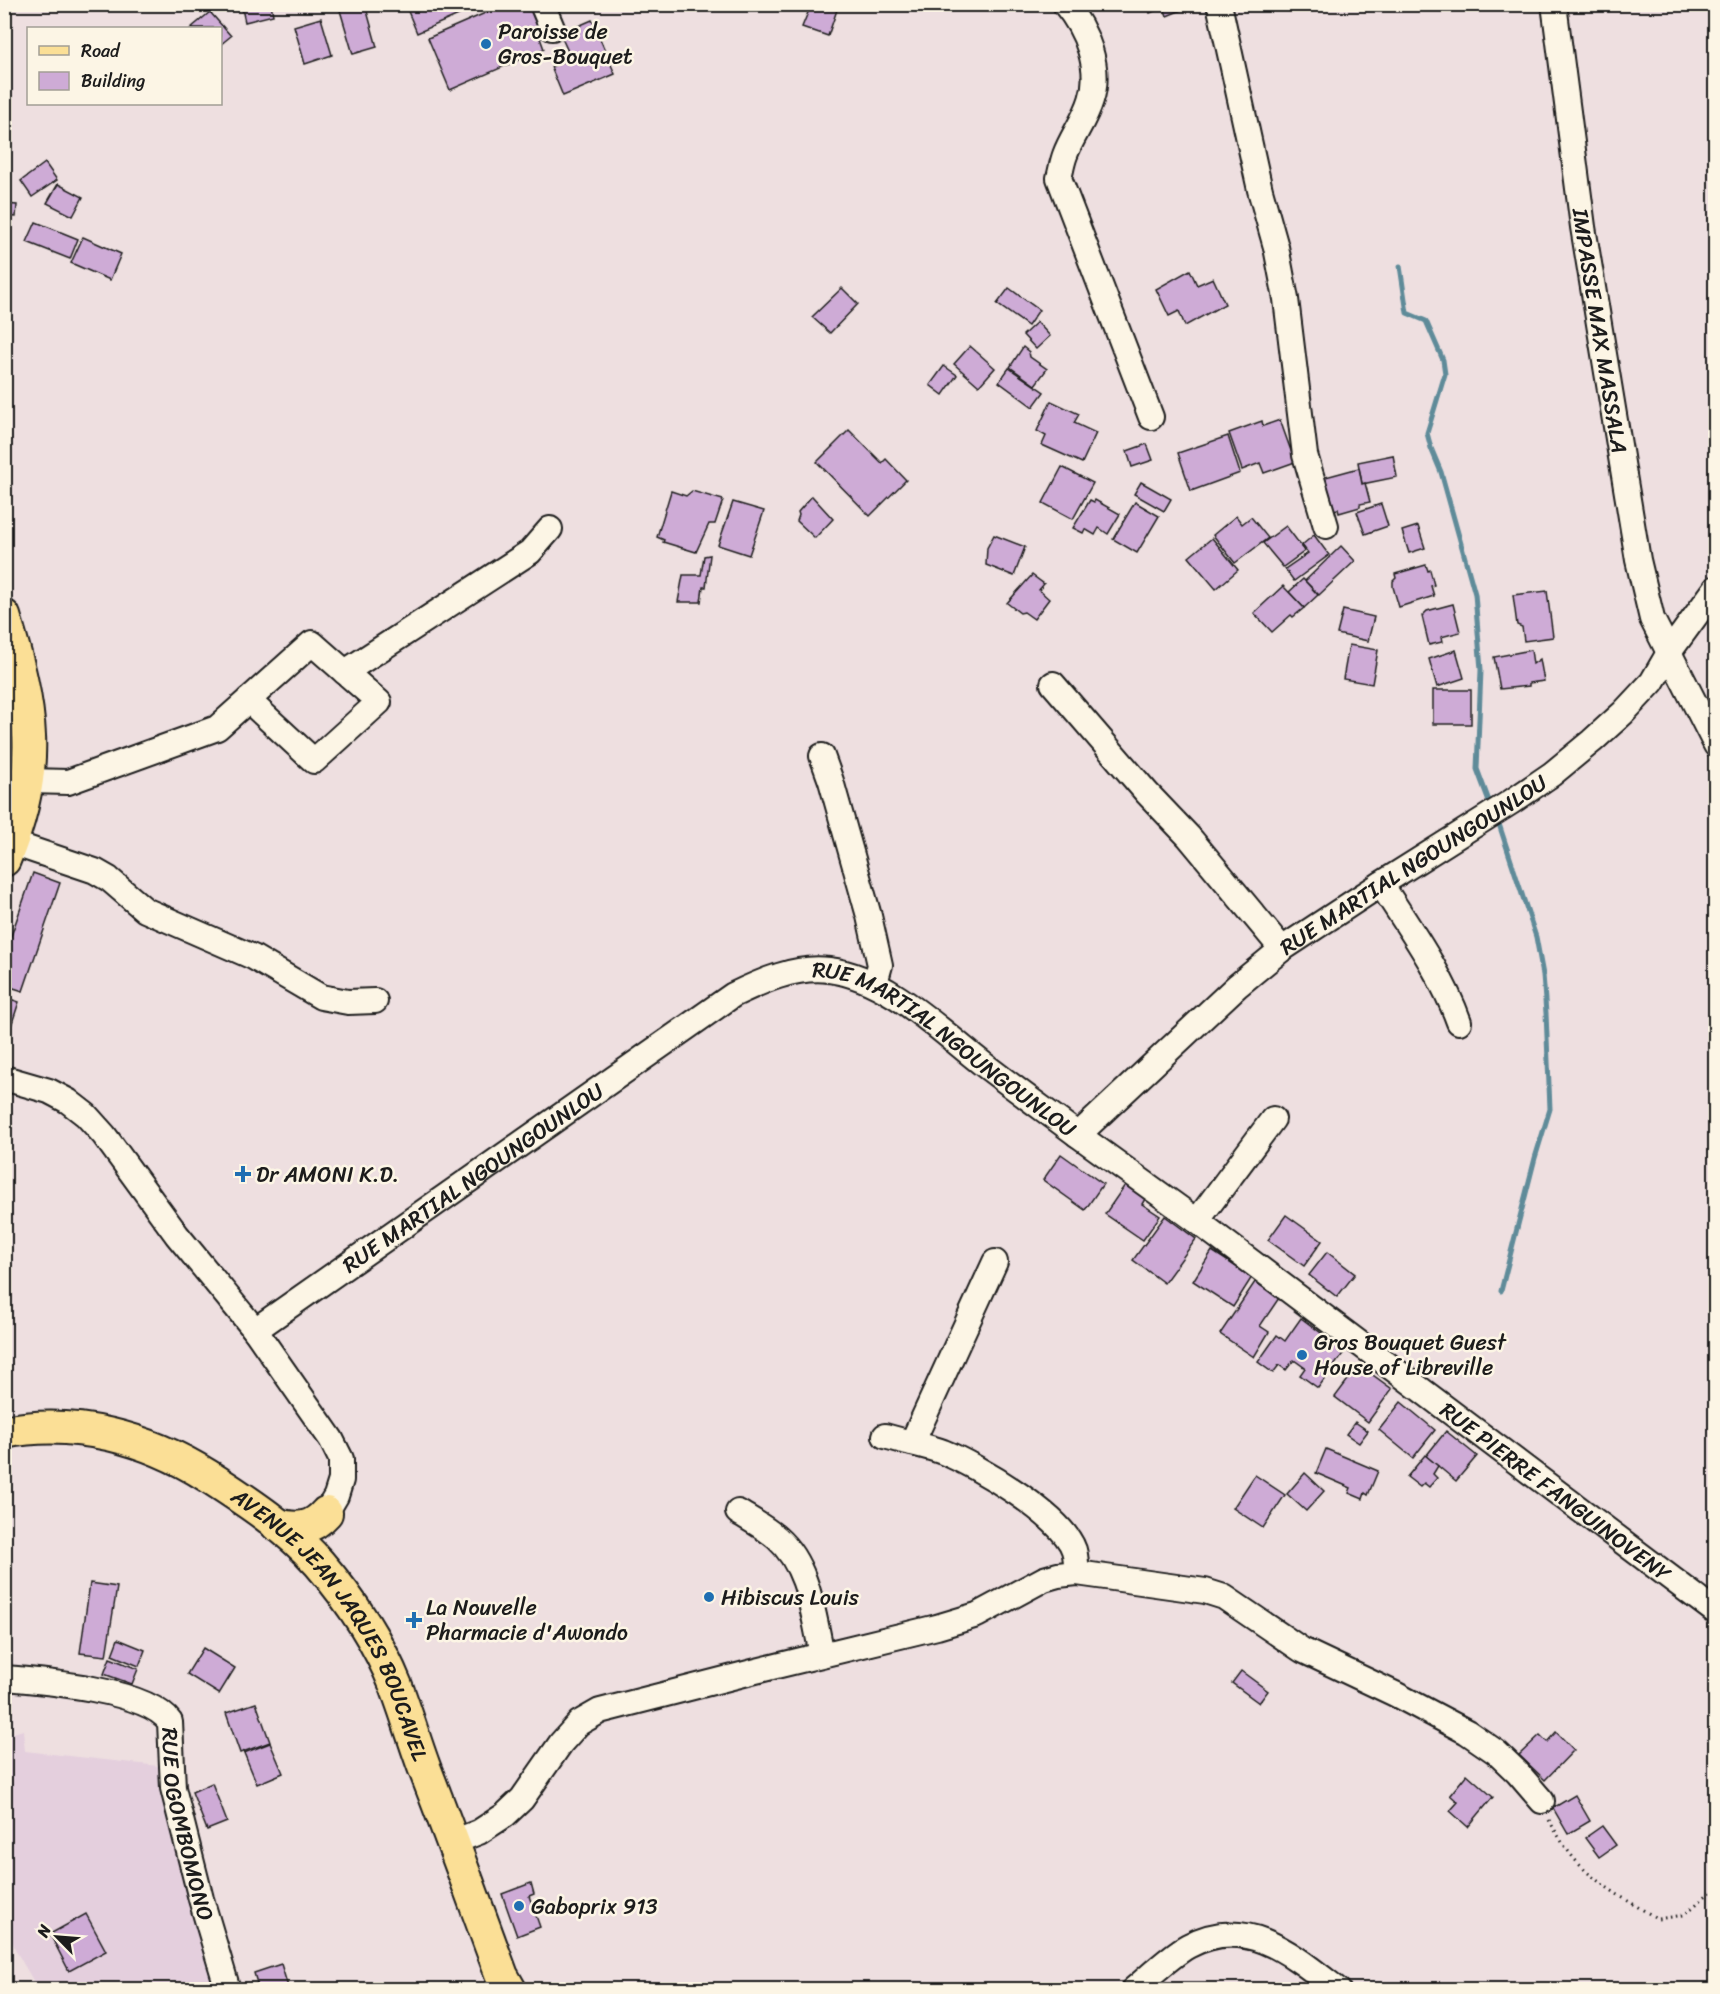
<svg xmlns="http://www.w3.org/2000/svg" width="1720" height="1994" viewBox="0 0 1720 1994" font-family="Sriracha,sans-serif">
	<rect width="100%" height="100%" fill="#eedfe0"/>
	<filter id="ink" filterUnits="userSpaceOnUse"><feTurbulence type="fractalNoise" baseFrequency=".0167" numOctaves="2"/><feDisplacementMap in="SourceGraphic" scale="12" xChannelSelector="R" yChannelSelector="G"/><feConvolveMatrix kernelMatrix="1 2 1 2 8 2 1 2 1" color-interpolation-filters="sRGB"/></filter>
	<g filter="url(#ink)">
		<polygon fill="#e4cfdd" points="23,1730 25,1751 159,1766 160,1781 187,1892 214,1989 38,1989 16,1951 5,1924 4,1736"/>
		<g fill="none" stroke-linecap="round" stroke-linejoin="round">
			<g stroke="#5f8b99" stroke-width="5">
				<polyline points="1400,266 1407,313 1426,321 1443,360 1445,374 1427,433 1431,448 1441,472 1475,594 1481,670 1477,769 1489,801"/>
				<polyline points="1499,824 1536,937 1543,975 1546,1013 1550,1109 1535,1158 1501,1291"/>
			</g>
		</g>
		<g fill="#ceabd6" stroke="#1c1c1c" stroke-width="1.5">
			<polygon points="241,4 271,4 273,15 245,22"/>
			<polygon points="347,4 365,4 377,47 353,54 339,7"/>
			<polygon points="405,4 484,4 417,33"/>
			<polygon points="506,4 525,4 526,6 531,5 544,36 540,38 544,49 450,90 428,38"/>
			<polygon points="794,4 839,4 828,36 802,27 809,10"/>
			<polygon points="1147,4 1196,4 1167,16 1164,7 1150,13"/>
			<polygon points="210,12 231,36 220,45 220,28 191,28"/>
			<polygon points="321,18 332,55 305,64 294,26"/>
			<polygon points="592,20 615,74 563,96 551,67 571,58 560,34"/>
			<polygon points="45,163 57,180 32,197 21,181"/>
			<polygon points="58,184 83,197 73,216 47,203"/>
			<polygon points="4,204 17,205 16,217 4,216"/>
			<polygon points="36,222 78,239 70,259 27,242"/>
			<polygon points="83,237 121,254 110,280 71,263"/>
			<polygon points="1190,270 1197,285 1213,278 1225,304 1185,326 1179,311 1169,316 1156,289"/>
			<polygon points="842,288 858,304 830,333 812,317"/>
			<polygon points="1009,288 1039,310 1028,326 997,304"/>
			<polygon points="1037,322 1050,336 1036,349 1023,335"/>
			<polygon points="970,346 995,368 979,386 954,364"/>
			<polygon points="1023,347 1029,352 1030,357 1047,369 1035,385 1010,367"/>
			<polygon points="944,366 957,375 943,395 930,385"/>
			<polygon points="1009,368 1044,392 1033,407 999,382"/>
			<polygon points="1051,401 1079,414 1074,423 1096,433 1082,463 1042,445 1046,436 1037,431"/>
			<polygon points="1280,420 1295,462 1264,473 1260,463 1242,470 1229,433 1262,421 1263,426"/>
			<polygon points="849,430 882,463 886,459 906,480 870,516 817,462"/>
			<polygon points="1228,436 1240,473 1191,491 1178,453"/>
			<polygon points="1147,444 1153,460 1132,467 1127,451"/>
			<polygon points="1393,455 1397,477 1362,484 1358,462"/>
			<polygon points="1062,467 1093,483 1073,519 1043,503"/>
			<polygon points="1359,468 1362,484 1365,483 1370,502 1360,504 1360,507 1339,513 1338,509 1330,511 1322,478"/>
			<polygon points="1141,482 1171,499 1164,511 1134,494"/>
			<polygon points="671,491 686,496 692,491 723,500 715,524 709,524 696,552 663,542 664,540 657,537"/>
			<polygon points="812,496 833,519 815,538 797,521 799,515 798,512"/>
			<polygon points="1090,500 1094,502 1095,500 1120,514 1108,534 1099,528 1095,535 1085,529 1083,533 1073,528"/>
			<polygon points="733,502 764,511 749,555 718,545"/>
			<polygon points="1135,502 1159,516 1137,553 1113,539"/>
			<polygon points="1381,504 1388,526 1365,534 1357,512"/>
			<polygon points="1236,516 1242,524 1251,517 1268,538 1235,563 1213,535"/>
			<polygon points="1286,526 1305,551 1283,567 1263,543"/>
			<polygon points="1418,526 1425,548 1409,553 1402,531"/>
			<polygon points="994,535 1025,547 1014,576 986,565 987,548"/>
			<polygon points="1314,535 1329,555 1294,581 1285,569 1308,553 1302,545"/>
			<polygon points="1212,538 1238,570 1216,589 1189,557"/>
			<polygon points="1341,546 1355,561 1319,595 1305,581"/>
			<polygon points="710,555 706,587 703,587 701,602 678,602 683,575 701,575 704,556"/>
			<polygon points="1426,565 1428,571 1430,570 1434,585 1431,586 1434,596 1399,607 1393,587 1393,581 1396,578 1395,574"/>
			<polygon points="1032,575 1044,584 1039,590 1049,599 1034,619 1024,612 1020,613 1007,603"/>
			<polygon points="1303,579 1318,595 1304,608 1289,592"/>
			<polygon points="1283,586 1304,608 1293,617 1291,615 1272,632 1254,613"/>
			<polygon points="1547,591 1553,637 1524,641 1522,627 1517,625 1513,595"/>
			<polygon points="1453,604 1460,632 1441,637 1442,642 1429,645 1422,616 1427,611"/>
			<polygon points="1343,610 1374,617 1368,641 1337,634"/>
			<polygon points="1349,645 1378,650 1372,684 1343,679"/>
			<polygon points="1456,650 1464,678 1437,687 1429,659"/>
			<polygon points="1531,650 1533,664 1540,659 1544,681 1529,683 1529,686 1500,689 1494,657"/>
			<rect x="1433" y="690" width="38" height="34"/>
			<polygon points="33,873 60,883 23,991 4,985 4,956"/>
			<polygon points="4,997 19,1002 11,1026 4,1024"/>
			<polygon points="1061,1154 1103,1184 1085,1210 1043,1180"/>
			<polygon points="1125,1185 1145,1199 1142,1204 1160,1216 1143,1240 1105,1214"/>
			<polygon points="1286,1215 1322,1241 1304,1266 1268,1240"/>
			<polygon points="1165,1216 1196,1239 1164,1283 1133,1260"/>
			<polygon points="1212,1251 1252,1277 1233,1307 1193,1281"/>
			<polygon points="1327,1252 1355,1274 1337,1297 1309,1275"/>
			<polygon points="1255,1282 1279,1298 1260,1326 1269,1332 1254,1357 1220,1334"/>
			<polygon points="1301,1318 1345,1351 1318,1388 1300,1375 1305,1368 1294,1360 1286,1370 1279,1365 1273,1373 1258,1362 1277,1335 1285,1341"/>
			<polygon points="1359,1365 1392,1389 1368,1422 1335,1397"/>
			<polygon points="1401,1402 1435,1430 1413,1458 1379,1430"/>
			<polygon points="1355,1422 1368,1431 1359,1443 1346,1434"/>
			<polygon points="1446,1431 1477,1456 1456,1481 1426,1456"/>
			<polygon points="1326,1449 1378,1471 1368,1495 1365,1493 1363,1499 1349,1493 1351,1488 1316,1473"/>
			<polygon points="1425,1455 1438,1466 1433,1474 1437,1478 1429,1487 1424,1483 1420,1487 1407,1477"/>
			<polygon points="1305,1473 1324,1491 1306,1511 1287,1494"/>
			<polygon points="1255,1475 1285,1495 1263,1528 1233,1508"/>
			<polygon points="90,1583 117,1587 106,1656 80,1653"/>
			<polygon points="118,1639 145,1650 139,1666 112,1655"/>
			<polygon points="203,1648 235,1668 219,1694 187,1674"/>
			<polygon points="110,1658 138,1669 132,1684 104,1674"/>
			<polygon points="1241,1671 1268,1691 1259,1703 1232,1683"/>
			<polygon points="256,1703 270,1742 240,1753 226,1713"/>
			<polygon points="1556,1732 1574,1750 1545,1780 1519,1755 1540,1735 1547,1742"/>
			<polygon points="270,1743 283,1773 257,1784 244,1753"/>
			<polygon points="1467,1774 1493,1797 1468,1827 1450,1811 1458,1802 1450,1795"/>
			<polygon points="212,1783 227,1822 207,1830 192,1792"/>
			<polygon points="1575,1795 1590,1821 1568,1834 1553,1808"/>
			<polygon points="1602,1826 1616,1845 1599,1857 1585,1838"/>
			<polygon points="531,1883 534,1894 529,1896 540,1927 517,1936 502,1894"/>
			<polygon points="86,1914 106,1951 69,1971 50,1934"/>
			<polygon points="281,1964 289,1990 259,1990 254,1973"/>
		</g>
		<g fill="none" stroke-linecap="round" stroke-linejoin="round">
			<defs>
				<g id="minor">
					<polyline points="542,4 552,28"/>
					<path d="M1065 4C1086 29 1102 68 1091 100 1085 120 1072 136 1065 155 1062 163 1061 171 1059 178L1151 417"/>
					<polyline points="1219,4 1260,190 1276,247 1286,299 1305,455 1326,526"/>
					<path id="s1" d="M1554 4 1583 227 1638 560 1652 619 1716 745"/>
					<polyline points="345,672 530,552 550,529"/>
					<polyline points="1053,684 1147,793 1189,837 1282,949"/>
					<polyline points="822,756 831,781 869,916 880,965 875,983"/>
					<polyline points="29,781 68,782 217,728 312,643 379,702 314,761 248,700"/>
					<polyline points="12,843 95,871 109,879 145,910 253,957 321,997 348,1002 375,1001"/>
					<path d="M1381 884C1409 928 1441 972 1459 1022"/>
					<polyline points="4,1078 49,1091 68,1101 86,1115 104,1135 177,1235 255,1330 331,1439 341,1459 341,1480 336,1496 326,1513"/>
					<path id="s2" d="M1078 1135 1197 1221 1716 1612"/>
					<polyline points="1197,1221 1273,1119"/>
					<path id="s3" d="M255 1330 733 995C762 981 795 966 829 970 887 977 938 1029 983 1064 1014 1088 1046 1111 1078 1135L1237 986 1282 949 1381 884 1511 802 1552 774 1592 741 1623 713 1652 682 1670 651 1716 588"/>
					<path d="M885 1436C904 1442 924 1445 943 1452 976 1465 1063 1516 1074 1550 1076 1557 1076 1565 1077 1573"/>
					<polyline points="912,1443 995,1262"/>
					<path d="M738 1512C751 1520 766 1528 777 1538 809 1566 813 1615 822 1654"/>
					<path id="s4" d="M4 1678C43 1681 148 1690 170 1722L173 1788 201 1899 228 1990"/>
					<polyline points="453,1842 479,1832 505,1815 522,1799 561,1743 579,1723 600,1711 756,1671 937,1627 977,1615 1044,1579 1058,1575 1077,1573 1205,1591 1224,1597 1302,1650 1395,1694 1467,1732 1496,1752 1517,1772 1542,1801"/>
					<path d="M1133 1990C1150 1976 1170 1956 1188 1946 1247 1914 1293 1955 1338 1990"/>
				</g>
				<g id="major">
					<path d="M4 616C32 708 43 768 4 860"/>
					<path id="s5" d="M4 1432C75 1418 148 1438 208 1476 247 1501 288 1528 319 1563 350 1599 378 1641 396 1686 406 1712 414 1740 424 1767 451 1836 476 1906 502 1976L510 1990"/>
					<path d="M277 1525C298 1530 312 1529 326 1513"/>
				</g>
			</defs>
			<use href="#minor" stroke="#1c1c1c" stroke-width="28"/>
			<use href="#major" stroke="#1c1c1c" stroke-width="36"/>
			<path stroke="#1c1c1c" stroke-width="3" stroke-dasharray="1.5 4.5" stroke-linecap="butt" d="M1549 1820C1556 1832 1563 1845 1572 1856 1593 1883 1629 1901 1658 1919L1684 1915 1716 1887"/>
			<use href="#minor" stroke="#fcf5e5" stroke-width="24"/>
			<use href="#major" stroke="#fbdf96" stroke-width="32"/>
		</g>
	</g>
	<g fill="#1f6fb2" stroke="#fcf5e5" stroke-width="2">
		<circle cx="486" cy="44" r="6"/>
		<path d="M240 1165h6v6h6v6h-6v6h-6v-6h-6v-6h6z"/>
		<circle cx="1302" cy="1355" r="6"/>
		<circle cx="709" cy="1597" r="6"/>
		<path d="M411 1611h6v6h6v6h-6v6h-6v-6h-6v-6h6z"/>
		<circle cx="519" cy="1906" r="6"/>
	</g>
	<g text-anchor="middle" dominant-baseline="central" stroke-width="5" stroke-linejoin="round" paint-order="stroke">
		<g font-size="22" fill="#1c1c1c" stroke="#fcf5e5" text-anchor="start">
			<text x="498" y="31">Paroisse de<tspan x="498" dy="25">Gros-Bouquet</tspan></text>
			<text x="256" y="1174">Dr AMONI K.D.</text>
			<text x="1314" y="1342">Gros Bouquet Guest<tspan x="1314" dy="25">House of Libreville</tspan></text>
			<text x="721" y="1597">Hibiscus Louis</text>
			<text x="426" y="1607">La Nouvelle<tspan x="426" dy="25">Pharmacie d'Awondo</tspan></text>
			<text x="531" y="1906">Gaboprix 913</text>
		</g>
		<g font-size="22" fill="#1c1c1c" stroke="#fcf5e5">
			<text stroke="none"><textPath href="#s1" startOffset="330">IMPASSE MAX MASSALA</textPath></text>
			<text stroke="none"><textPath href="#s3" startOffset="1418">RUE MARTIAL NGOUNGOUNLOU</textPath></text>
			<text stroke="none"><textPath href="#s3" startOffset="824">RUE MARTIAL NGOUNGOUNLOU</textPath></text>
			<text stroke="none"><textPath href="#s3" startOffset="266">RUE MARTIAL NGOUNGOUNLOU</textPath></text>
			<text stroke="none"><textPath href="#s2" startOffset="596">RUE PIERRE FANGUINOVENY</textPath></text>
			<text stroke="none"><textPath href="#s5" startOffset="412">AVENUE JEAN JAQUES BOUCAVEL</textPath></text>
			<text stroke="none"><textPath href="#s4" startOffset="279">RUE OGOMBOMONO</textPath></text>
		</g>
	</g>
	<rect width="1720" height="1994" fill="none" stroke="#fcf5e5" stroke-width="24"/>
	<rect x="12" y="12" width="1696" height="1970" fill="none" stroke="#1c1c1c" stroke-width="2" filter="url(#ink)"/>
	<rect x="27" y="27" width="195" height="78" fill="#fcf5e5" stroke="#a29e95" stroke-width="1.5"/>
	<rect x="39" y="46" width="30" height="9" fill="#fbdf96" stroke="#a29e95" stroke-width="1.5"/>
	<text x="81" y="57" font-size="18" fill="#1c1c1c">Road</text>
	<rect x="39" y="72" width="30" height="18" fill="#ceabd6" stroke="#a29e95" stroke-width="1.5"/>
	<text x="81" y="87" font-size="18" fill="#1c1c1c">Building</text>
	<g transform="translate(57 1937) rotate(295)" stroke="#fcf5e5" stroke-width="4.5" paint-order="stroke">
	<path d="M0-4.5L10 22L0 15L-10 22Z" fill="#1c1c1c"/>
	<text y="-9" font-size="16" font-weight="bold" text-anchor="middle" fill="#1c1c1c">N</text>
	</g>
</svg>
